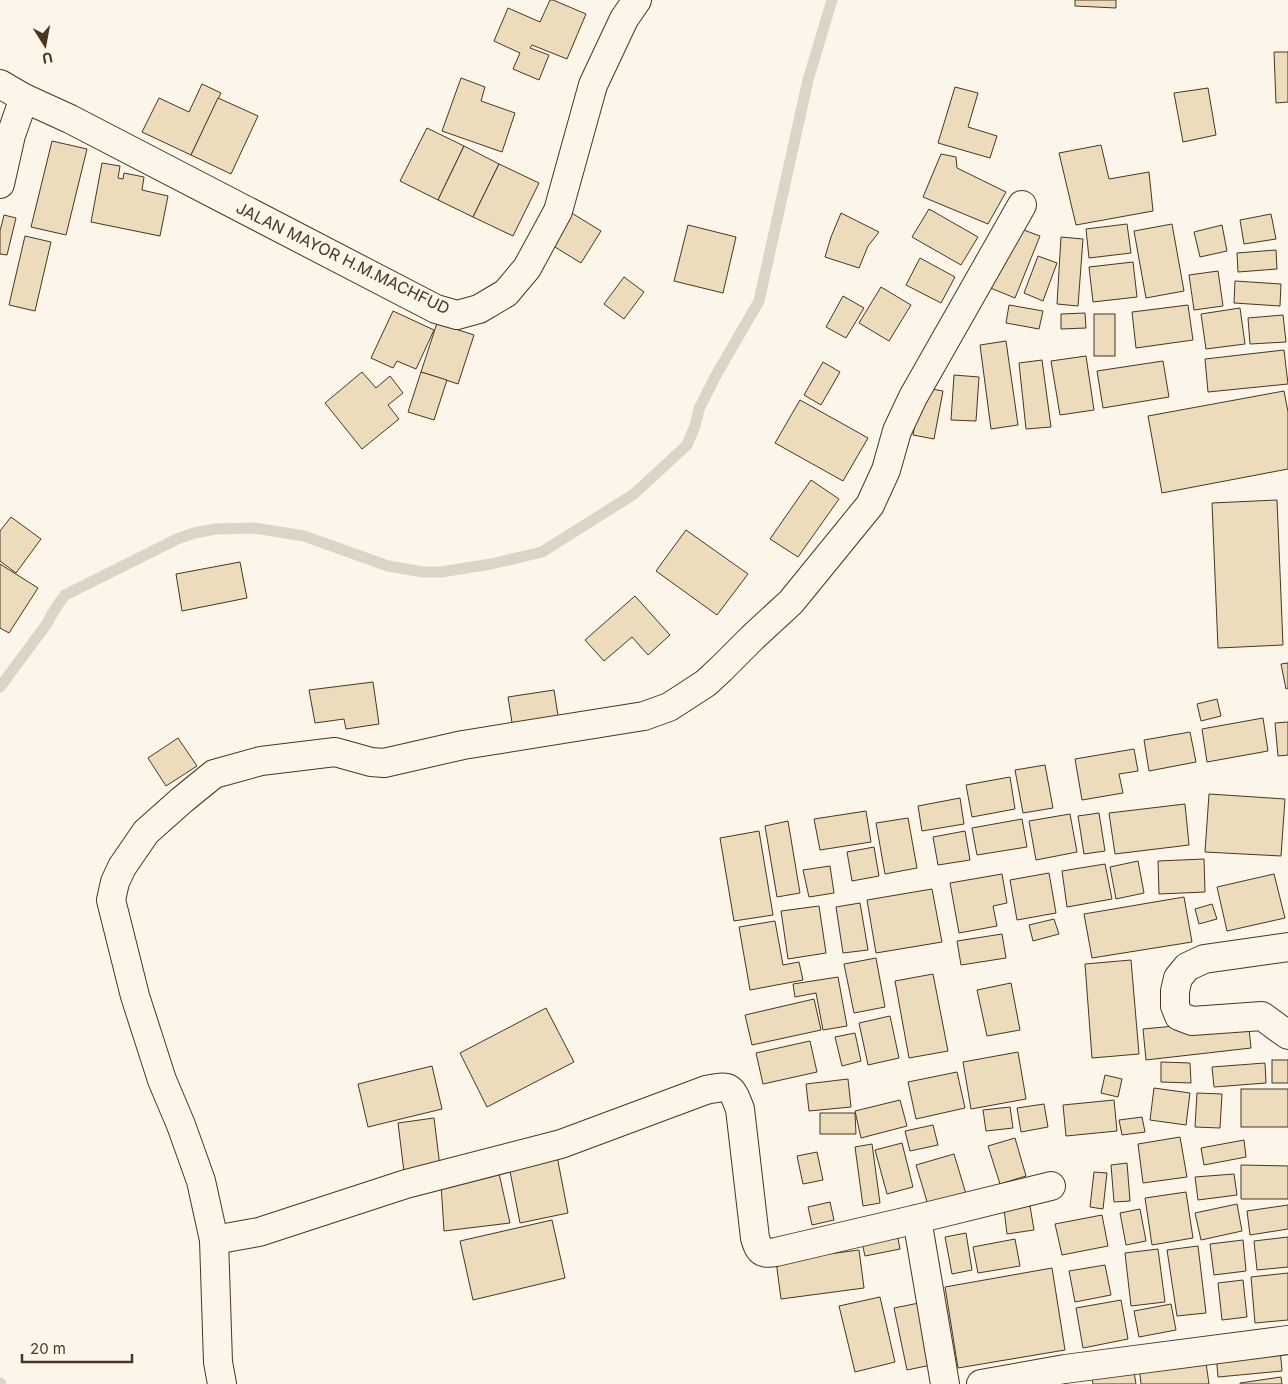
<svg xmlns="http://www.w3.org/2000/svg" width="1288" height="1384" viewBox="0 0 1288 1384" font-family="Inter,sans-serif">
	<rect width="100%" height="100%" fill="#fbf6e9"/>
	<g fill="none" stroke-linecap="round" stroke-linejoin="round">
		<g stroke="#dcd4c6" stroke-width="11">
			<polyline points="0,687 46,625 55,609 65,595 177,539 194,533 216,529 254,528 304,536 388,566 423,572 441,572 491,564 542,552 634,494 687,445 695,426 699,409 715,377 759,301 808,80 832,0"/>
			<polyline points="0,1383 1,1384"/>
		</g>
	</g>
	<g fill="#ecdcbc" stroke="#4a3520">
		<polygon points="550,0 553,0 586,14 567,59 532,45 530,48 549,55 539,80 513,69 520,53 494,41 508,8 540,22"/>
		<polygon points="1075,0 1116,0 1116,8 1075,6"/>
		<polygon points="1274,52 1288,52 1288,102 1276,103"/>
		<polygon points="461,78 485,87 481,101 515,113 502,152 442,131"/>
		<polygon points="202,84 221,93 191,155 142,132 159,98 189,112"/>
		<polygon points="955,87 978,93 968,127 997,136 990,158 938,143"/>
		<polygon points="1208,88 1216,135 1183,142 1174,93"/>
		<polygon points="218,98 258,116 231,174 191,155"/>
		<polygon points="427,128 464,146 438,200 400,181"/>
		<polygon points="52,141 87,149 66,235 31,227"/>
		<polygon points="1101,145 1109,179 1149,172 1153,211 1076,225 1059,153"/>
		<polygon points="464,146 499,164 473,217 438,200"/>
		<polygon points="941,154 956,157 957,168 1006,192 988,224 923,197"/>
		<polygon points="102,163 120,166 118,178 123,179 124,173 144,177 142,190 168,196 160,236 91,222"/>
		<polygon points="499,164 539,183 513,236 473,217"/>
		<polygon points="929,209 978,237 961,265 912,237"/>
		<polygon points="570,212 601,231 581,263 550,244"/>
		<polygon points="841,213 879,232 868,246 859,268 825,257 831,237"/>
		<polygon points="1271,214 1276,239 1244,244 1240,220"/>
		<polygon points="4,215 16,218 7,255 0,254 0,231"/>
		<polygon points="1127,224 1131,253 1089,258 1086,229"/>
		<polygon points="1172,224 1184,291 1146,298 1134,231"/>
		<polygon points="688,225 736,237 723,293 674,281"/>
		<polygon points="1222,225 1227,251 1200,257 1194,232"/>
		<polygon points="1013,226 1040,236 1015,298 988,287"/>
		<polygon points="25,236 51,242 35,311 9,305"/>
		<polygon points="1061,237 1083,239 1078,306 1057,304"/>
		<polygon points="1276,250 1277,269 1238,272 1237,253"/>
		<polygon points="1038,256 1057,263 1043,301 1024,293"/>
		<polygon points="920,258 955,277 941,303 906,285"/>
		<polygon points="1133,262 1137,297 1093,302 1089,267"/>
		<polygon points="1218,271 1223,306 1194,310 1189,275"/>
		<polygon points="624,277 644,292 624,319 604,304"/>
		<polygon points="1235,281 1281,284 1280,306 1234,303"/>
		<polygon points="881,287 911,305 889,341 859,323"/>
		<polygon points="843,296 864,308 846,338 826,327"/>
		<polygon points="1009,305 1043,311 1039,329 1006,323"/>
		<polygon points="1188,305 1193,340 1136,348 1132,312"/>
		<polygon points="1240,308 1245,344 1206,349 1201,314"/>
		<polygon points="393,311 434,330 416,369 397,361 393,368 371,358"/>
		<polygon points="1085,313 1086,328 1061,329 1061,314"/>
		<rect x="1094" y="314" width="21" height="42"/>
		<polygon points="1283,315 1286,342 1250,344 1248,318"/>
		<polygon points="437,323 474,335 458,384 421,372"/>
		<polygon points="1006,341 1018,425 991,429 980,345"/>
		<polygon points="1284,350 1288,384 1208,392 1205,359"/>
		<polygon points="1086,356 1094,410 1060,415 1051,361"/>
		<polygon points="1042,360 1051,427 1026,429 1019,363"/>
		<polygon points="1163,361 1169,397 1103,408 1097,371"/>
		<polygon points="823,362 840,372 821,405 804,395"/>
		<polygon points="362,372 376,388 390,376 403,393 388,405 399,419 362,449 325,403"/>
		<polygon points="421,372 447,380 434,420 408,412"/>
		<polygon points="954,375 979,377 976,421 951,420"/>
		<polygon points="921,387 943,391 934,439 913,435"/>
		<polygon points="1284,391 1288,412 1288,469 1162,493 1148,416"/>
		<polygon points="800,400 868,438 843,481 775,443"/>
		<polygon points="811,480 839,499 798,557 770,539"/>
		<polygon points="1277,500 1283,645 1218,648 1212,503"/>
		<polygon points="11,517 41,539 16,573 0,561 0,531"/>
		<polygon points="686,530 748,574 717,615 656,571"/>
		<polygon points="240,562 247,598 182,611 176,574"/>
		<polygon points="0,564 38,588 9,633 0,628"/>
		<polygon points="635,596 670,635 648,655 632,637 604,661 585,640"/>
		<polygon points="1288,663 1288,688 1286,689 1281,664"/>
		<polygon points="373,682 379,724 346,729 344,719 315,723 309,690"/>
		<polygon points="554,690 559,722 513,729 508,697"/>
		<polygon points="1217,699 1221,716 1201,721 1197,704"/>
		<polygon points="1263,718 1268,751 1207,762 1202,729"/>
		<polygon points="1288,722 1288,755 1278,756 1275,723"/>
		<polygon points="1190,732 1196,762 1149,771 1144,740"/>
		<polygon points="178,738 197,766 166,786 148,758"/>
		<polygon points="1134,749 1138,771 1119,774 1123,793 1082,800 1075,759"/>
		<polygon points="1045,765 1053,808 1023,813 1015,770"/>
		<polygon points="1010,777 1015,809 972,817 966,785"/>
		<polygon points="1209,794 1285,799 1281,856 1205,852"/>
		<polygon points="960,798 964,824 922,831 918,806"/>
		<polygon points="1185,804 1189,845 1115,854 1109,813"/>
		<polygon points="866,811 871,842 820,850 814,819"/>
		<polygon points="1099,813 1105,851 1084,854 1078,816"/>
		<polygon points="1070,814 1077,852 1036,860 1029,821"/>
		<polygon points="908,818 917,868 885,874 876,823"/>
		<polygon points="1022,819 1027,847 977,855 972,828"/>
		<polygon points="788,821 800,893 777,897 765,826"/>
		<polygon points="759,831 773,915 734,921 720,838"/>
		<polygon points="965,831 970,860 938,865 933,837"/>
		<polygon points="874,847 879,876 852,881 847,852"/>
		<polygon points="1204,859 1205,892 1159,894 1158,861"/>
		<polygon points="1138,861 1144,893 1116,899 1110,867"/>
		<polygon points="1105,864 1112,899 1067,907 1062,871"/>
		<polygon points="830,866 834,893 809,897 803,870"/>
		<polygon points="1049,873 1056,913 1017,920 1010,880"/>
		<polygon points="1002,874 1007,903 993,906 997,926 959,933 950,883"/>
		<polygon points="1274,874 1285,918 1227,931 1217,887"/>
		<polygon points="932,889 942,942 876,953 867,900"/>
		<polygon points="1184,897 1192,942 1092,958 1084,914"/>
		<polygon points="860,903 868,950 843,953 836,907"/>
		<polygon points="1212,904 1217,919 1199,924 1195,909"/>
		<polygon points="819,906 826,953 788,959 781,911"/>
		<polygon points="1054,919 1059,934 1033,941 1029,925"/>
		<polygon points="775,921 783,965 799,962 803,980 750,990 739,927"/>
		<polygon points="1002,934 1006,958 961,965 957,941"/>
		<polygon points="876,958 885,1007 854,1013 844,964"/>
		<polygon points="1131,960 1139,1054 1092,1058 1085,964"/>
		<polygon points="933,974 948,1051 909,1058 895,981"/>
		<polygon points="838,977 847,1026 823,1030 816,993 795,997 793,984"/>
		<polygon points="1011,983 1020,1030 987,1036 977,990"/>
		<polygon points="814,999 821,1030 752,1045 745,1015"/>
		<polygon points="546,1008 574,1062 487,1107 460,1053"/>
		<polygon points="890,1016 899,1058 868,1065 859,1023"/>
		<polygon points="1248,1019 1251,1048 1146,1060 1143,1029"/>
		<polygon points="855,1033 861,1061 842,1066 835,1037"/>
		<polygon points="810,1041 817,1072 763,1084 756,1053"/>
		<polygon points="1018,1052 1026,1099 971,1109 963,1062"/>
		<rect x="1272" y="1060" width="16" height="23"/>
		<polygon points="1161,1062 1190,1063 1191,1083 1161,1082"/>
		<polygon points="1265,1063 1266,1083 1214,1087 1212,1067"/>
		<polygon points="432,1066 442,1109 368,1127 358,1084"/>
		<polygon points="957,1072 965,1108 916,1119 908,1082"/>
		<polygon points="1105,1075 1122,1079 1118,1097 1101,1093"/>
		<polygon points="848,1079 851,1107 809,1111 806,1084"/>
		<polygon points="1154,1088 1190,1093 1186,1125 1150,1120"/>
		<rect x="1241" y="1089" width="47" height="38"/>
		<polygon points="1197,1093 1222,1094 1220,1128 1195,1127"/>
		<polygon points="900,1100 907,1126 861,1138 855,1111"/>
		<polygon points="1114,1100 1117,1131 1066,1136 1063,1105"/>
		<polygon points="1044,1104 1048,1127 1021,1132 1017,1108"/>
		<polygon points="1010,1107 1013,1128 986,1131 983,1110"/>
		<polygon points="820,1113 855,1113 856,1134 820,1134"/>
		<polygon points="1142,1117 1145,1132 1122,1135 1119,1120"/>
		<polygon points="434,1118 441,1175 405,1180 398,1123"/>
		<polygon points="933,1125 938,1145 910,1151 905,1131"/>
		<polygon points="1180,1137 1187,1177 1143,1183 1138,1144"/>
		<polygon points="1015,1138 1026,1176 1000,1184 988,1146"/>
		<polygon points="1244,1140 1246,1157 1204,1165 1201,1148"/>
		<polygon points="902,1143 913,1187 887,1194 875,1150"/>
		<polygon points="872,1144 880,1203 863,1206 855,1147"/>
		<polygon points="556,1151 568,1213 520,1223 508,1161"/>
		<polygon points="817,1152 823,1180 803,1184 797,1156"/>
		<polygon points="954,1154 966,1194 928,1205 916,1165"/>
		<polygon points="1127,1163 1130,1201 1114,1202 1111,1165"/>
		<polygon points="1241,1165 1288,1166 1288,1199 1241,1199"/>
		<polygon points="498,1169 510,1223 444,1231 441,1184"/>
		<polygon points="1094,1172 1107,1173 1103,1209 1090,1207"/>
		<polygon points="1234,1174 1237,1195 1198,1200 1195,1177"/>
		<polygon points="1186,1192 1193,1238 1152,1245 1145,1198"/>
		<polygon points="830,1202 834,1220 812,1225 808,1207"/>
		<polygon points="1237,1204 1242,1231 1201,1240 1195,1213"/>
		<polygon points="1288,1205 1288,1229 1250,1235 1247,1211"/>
		<polygon points="1030,1206 1034,1230 1007,1234 1004,1209"/>
		<polygon points="1140,1209 1146,1241 1126,1245 1120,1213"/>
		<polygon points="1102,1215 1108,1246 1062,1255 1055,1224"/>
		<polygon points="552,1220 565,1278 473,1300 460,1241"/>
		<polygon points="896,1228 900,1249 865,1256 860,1234"/>
		<polygon points="966,1233 972,1270 952,1274 945,1237"/>
		<polygon points="1288,1237 1288,1267 1257,1270 1254,1241"/>
		<polygon points="1015,1239 1020,1266 978,1273 973,1247"/>
		<polygon points="1243,1240 1246,1271 1214,1275 1210,1244"/>
		<polygon points="1198,1246 1206,1313 1177,1316 1167,1250"/>
		<polygon points="1158,1249 1165,1302 1131,1306 1125,1253"/>
		<polygon points="859,1250 864,1288 781,1299 776,1261"/>
		<polygon points="1105,1265 1111,1295 1075,1302 1069,1271"/>
		<polygon points="1052,1268 1065,1350 958,1368 945,1287"/>
		<polygon points="1288,1273 1288,1320 1255,1323 1251,1277"/>
		<polygon points="1243,1280 1247,1317 1222,1320 1218,1283"/>
		<polygon points="880,1297 895,1362 855,1372 839,1306"/>
		<polygon points="1121,1300 1128,1339 1083,1348 1076,1308"/>
		<polygon points="924,1302 936,1364 907,1370 894,1308"/>
		<polygon points="1171,1304 1176,1330 1139,1337 1134,1311"/>
		<polygon points="1280,1348 1282,1371 1218,1377 1216,1354"/>
		<polygon points="1205,1356 1209,1384 1141,1384 1139,1365"/>
		<polygon points="1133,1366 1136,1384 1093,1384 1091,1373"/>
		<polygon points="1281,1377 1282,1384 1240,1384 1240,1383"/>
	</g>
	<g fill="none" stroke-linecap="round" stroke-linejoin="round">
		<defs>
			<g id="minor">
				<polyline points="0,84 24,98 70,119 436,309 457,315 479,309 506,293 527,268 558,211 593,85 624,19 637,0"/>
				<polyline points="0,184 11,135 24,98"/>
				<polyline points="1288,947 1204,959 1187,967 1178,978 1175,991 1175,1006 1179,1016 1192,1021 1262,1016 1288,1035"/>
				<polyline points="917,1219 945,1384"/>
				<path d="M214 1240 259 1232 406 1184 561 1144 706 1090C731 1085 731 1086 740 1109L755 1238C759 1251 761 1255 776 1252L917 1219 1051 1186"/>
				<polyline points="222,1384 218,1362 214,1240 201,1181 181,1125 162,1080 135,996 111,900 115,882 122,867 146,832 182,800 214,774 261,761 335,752 371,762 384,763 463,745 644,716 669,707 683,698 706,683 721,669 752,638 791,602 870,505 886,470 897,431 913,397 1022,205"/>
				<polyline points="981,1384 1065,1369 1288,1340"/>
			</g>
		</defs>
		<use href="#minor" stroke="#4a3520" stroke-width="30"/>
		<use href="#minor" stroke="#fbf6e9" stroke-width="28"/>
	</g>
	<g text-anchor="middle" dominant-baseline="central" stroke-width="4" stroke-linejoin="round" paint-order="stroke">
		<g font-size="16" fill="#4a3520" stroke="#fbf6e9">
			<text transform="translate(343 258) rotate(26)">JALAN MAYOR H.M.MACHFUD</text>
		</g>
	</g>
	<g transform="translate(45 45) rotate(169)" stroke="#fbf6e9" stroke-width="4" paint-order="stroke">
	<path d="M0-4L9 19L0 12L-9 19Z" fill="#4a3520"/>
	<text y="-8" font-size="14" font-weight="bold" text-anchor="middle" fill="#4a3520">U</text>
	</g>
	<path d="M22 1354v8h110v-8" fill="none" stroke="#4a3520" stroke-width="2.5"/>
	<text x="30" y="1354" font-size="15" fill="#4a3520" stroke="#fbf6e9" stroke-width="4" paint-order="stroke">20 m</text>
</svg>
